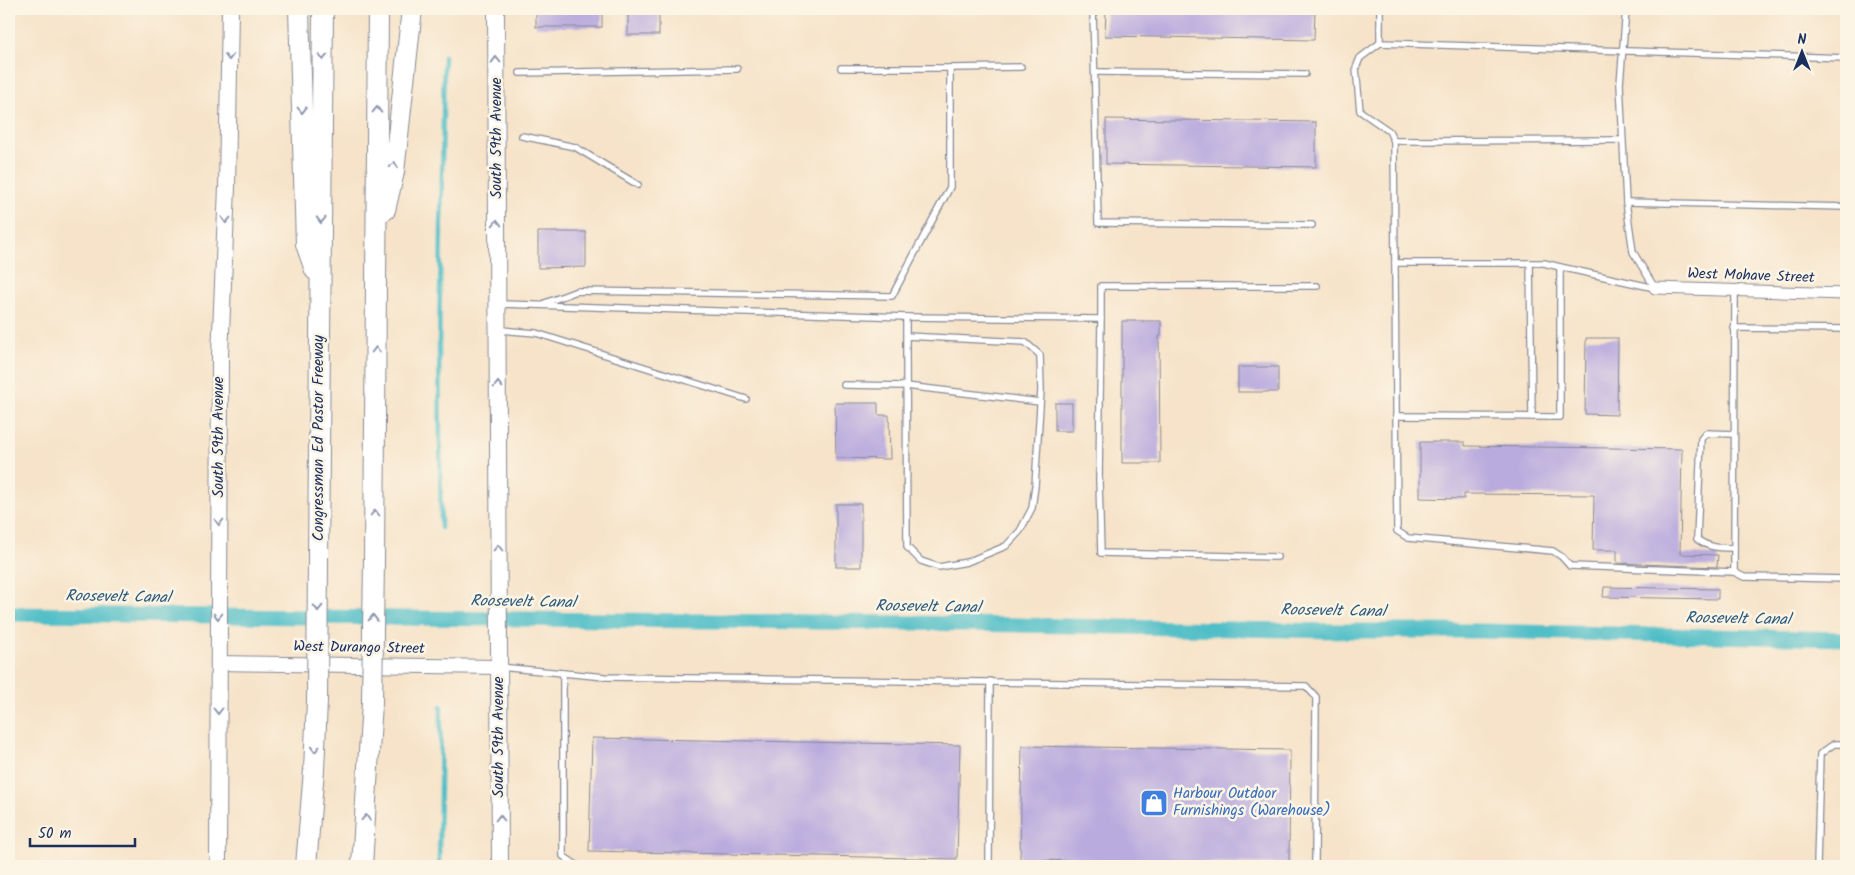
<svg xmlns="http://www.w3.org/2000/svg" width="1855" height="875" viewBox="0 0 1855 875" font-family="Kalam,sans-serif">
	<rect width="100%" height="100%" fill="#fcf5e5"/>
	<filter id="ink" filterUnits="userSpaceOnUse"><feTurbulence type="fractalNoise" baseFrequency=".02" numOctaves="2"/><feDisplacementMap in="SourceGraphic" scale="10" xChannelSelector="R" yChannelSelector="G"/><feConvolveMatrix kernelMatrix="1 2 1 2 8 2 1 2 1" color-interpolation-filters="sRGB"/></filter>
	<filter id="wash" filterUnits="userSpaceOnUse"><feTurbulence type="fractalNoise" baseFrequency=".0096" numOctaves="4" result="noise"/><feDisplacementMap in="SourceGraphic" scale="20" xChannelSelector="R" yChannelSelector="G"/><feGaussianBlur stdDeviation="1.12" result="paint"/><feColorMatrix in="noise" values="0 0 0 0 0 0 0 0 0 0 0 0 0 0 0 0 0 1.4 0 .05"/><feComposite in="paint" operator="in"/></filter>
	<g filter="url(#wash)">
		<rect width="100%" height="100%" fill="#f6e3c9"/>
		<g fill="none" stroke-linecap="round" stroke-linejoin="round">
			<g stroke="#50bec7" stroke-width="4.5">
				<polyline points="441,528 439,348 444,56"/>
				<polyline points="439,866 441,706"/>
			</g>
			<polyline stroke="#50bec7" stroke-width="15" points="9,614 912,623 1338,631 1480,631 1846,639"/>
		</g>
		<g id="blocks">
			<g fill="#b9abde">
				<rect x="536" y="9" width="66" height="18"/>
				<rect x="628" y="9" width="31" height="26"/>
				<polygon points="1106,9 1315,9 1314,40 1105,36"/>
				<polygon points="1106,119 1316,122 1316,167 1106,164"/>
				<polygon points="538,232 586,232 586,267 538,268"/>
				<polygon points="1122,321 1161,321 1161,336 1159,336 1160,463 1122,463"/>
				<polygon points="1586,338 1618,338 1617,415 1585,414"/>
				<rect x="1238" y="367" width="40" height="25"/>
				<polygon points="835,403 878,403 878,415 889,415 890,459 836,458"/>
				<rect x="1055" y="403" width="17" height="28"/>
				<polygon points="1420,442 1465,442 1465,446 1682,449 1680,554 1718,555 1717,567 1617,563 1617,550 1593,550 1594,495 1464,494 1464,499 1420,498"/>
				<rect x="836" y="504" width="25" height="63"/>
				<polygon points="1604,587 1718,589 1718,599 1603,597"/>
				<polygon points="592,738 960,745 957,859 589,851"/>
				<polygon points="1022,746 1290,750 1289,864 1020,860"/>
			</g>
		</g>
	</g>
	<g filter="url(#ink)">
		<use href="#blocks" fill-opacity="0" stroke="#888994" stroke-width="1"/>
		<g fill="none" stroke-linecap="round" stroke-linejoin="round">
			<defs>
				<g id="service">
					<polyline points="1093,9 1098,223 1312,225"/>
					<polyline points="1380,9 1380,43 1846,58"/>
					<polyline points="1626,9 1620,84 1626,202 1633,252 1655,288"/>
					<polyline points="1380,43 1360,58 1356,68 1360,111 1389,131 1394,141 1397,531 1408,538 1553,551 1562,557 1570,566 1734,572 1744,577 1846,579"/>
					<polyline points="950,68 1021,67"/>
					<polyline points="1095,72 1305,74"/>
					<polyline points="520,73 737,69"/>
					<polyline points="522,136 575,147 638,185"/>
					<polyline points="1394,141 1621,140"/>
					<polyline points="1626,202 1846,207"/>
					<polyline points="1395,263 1544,263 1560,267 1560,417 1396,416"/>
					<polyline points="1530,263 1532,417"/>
					<polyline points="1560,267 1655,288"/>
					<polyline points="545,303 577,291 892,296 950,187 950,68 841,68"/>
					<polyline points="500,304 906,317 1101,319 1099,481 1101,553 1277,557"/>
					<polyline points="906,317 906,351 907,547 921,561 939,567 967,562 1006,546 1020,531 1032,508 1035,486 1041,390 1040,355 1025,342 906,336"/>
					<polyline points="1101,319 1101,286 1317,286"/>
					<polyline points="1734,328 1846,329"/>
					<polyline points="500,330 536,333 746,399"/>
					<polyline points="844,385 906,386 1040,402"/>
					<path d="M1734 548C1722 548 1707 548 1697 539L1701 439 1706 433 1734 434"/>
					<polyline points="1734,572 1735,292"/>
					<polyline points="500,667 605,677 1306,686 1316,697 1315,866"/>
					<polyline points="563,673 563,856 578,866"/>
					<polyline points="989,866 990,681"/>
					<polyline points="1817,866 1820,754 1834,744 1846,744"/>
				</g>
				<polyline id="minor" points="1655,288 1846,294"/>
				<polyline id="tertiary" points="218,663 499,667"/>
				<g id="secondary">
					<polyline points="496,9 500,866"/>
					<polyline points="218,866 220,356 227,187 230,9"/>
				</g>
				<g id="motorway">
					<polyline points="299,9 306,244 315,270"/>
					<polyline points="385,210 394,172 412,9"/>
					<polyline points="318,560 323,9"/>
					<polyline points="374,561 378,9"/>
					<polyline points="306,866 314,770 317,701"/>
					<polyline points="362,866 372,702"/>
				</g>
			</defs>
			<use href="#service" stroke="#888994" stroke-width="8"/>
			<use href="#minor" stroke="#888994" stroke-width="13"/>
			<use href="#tertiary" stroke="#888994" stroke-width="16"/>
			<use href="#secondary" stroke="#888994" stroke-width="18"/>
			<use href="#motorway" stroke="#888994" stroke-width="22"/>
			<use href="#service" stroke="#fff" stroke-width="5.5"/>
			<use href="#minor" stroke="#fff" stroke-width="11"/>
			<use href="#tertiary" stroke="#fff" stroke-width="14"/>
			<use href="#secondary" stroke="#fff" stroke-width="16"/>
			<use href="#motorway" stroke="#fff" stroke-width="20"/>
			<defs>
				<g id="motorway-bridge">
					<polyline points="317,701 318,560"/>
					<polyline points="372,702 374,561"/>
				</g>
			</defs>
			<use href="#motorway-bridge" stroke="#888994" stroke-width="22" stroke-linecap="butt"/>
			<use href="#motorway-bridge" stroke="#fff" stroke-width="20"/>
		</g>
		<defs><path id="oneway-chevron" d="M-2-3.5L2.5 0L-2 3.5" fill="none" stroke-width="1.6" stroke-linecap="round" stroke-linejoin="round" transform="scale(1.25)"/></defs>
		<g stroke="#8d97ae">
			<use href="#oneway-chevron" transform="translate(229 57) rotate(90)"/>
			<use href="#oneway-chevron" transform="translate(323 57) rotate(91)"/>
			<use href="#oneway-chevron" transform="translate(496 60) rotate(-91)"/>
			<use href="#oneway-chevron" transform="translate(302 110) rotate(88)"/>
			<use href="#oneway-chevron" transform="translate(377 110) rotate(-89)"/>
			<use href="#oneway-chevron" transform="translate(394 165) rotate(-84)"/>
			<use href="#oneway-chevron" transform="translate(226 220) rotate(92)"/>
			<use href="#oneway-chevron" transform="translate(321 220) rotate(91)"/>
			<use href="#oneway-chevron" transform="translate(497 223) rotate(-90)"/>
			<use href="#oneway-chevron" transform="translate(376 350) rotate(-90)"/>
			<use href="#oneway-chevron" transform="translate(498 385) rotate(-90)"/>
			<use href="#oneway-chevron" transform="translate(375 513) rotate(-90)"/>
			<use href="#oneway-chevron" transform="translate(219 522) rotate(90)"/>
			<use href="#oneway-chevron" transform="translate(498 548) rotate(-90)"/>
			<use href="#oneway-chevron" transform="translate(318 608) rotate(91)"/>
			<use href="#oneway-chevron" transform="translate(218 616) rotate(90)"/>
			<use href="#oneway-chevron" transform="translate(373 618) rotate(-89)"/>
			<use href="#oneway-chevron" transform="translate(218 711) rotate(90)"/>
			<use href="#oneway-chevron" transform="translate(315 749) rotate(92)"/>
			<use href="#oneway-chevron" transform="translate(366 818) rotate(-86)"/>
			<use href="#oneway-chevron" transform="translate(500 818) rotate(-90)"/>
		</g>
	</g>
	<defs>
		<symbol id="shop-square" viewBox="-11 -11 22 22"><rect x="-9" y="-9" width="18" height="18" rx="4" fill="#3f7fe0" stroke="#fcf5e5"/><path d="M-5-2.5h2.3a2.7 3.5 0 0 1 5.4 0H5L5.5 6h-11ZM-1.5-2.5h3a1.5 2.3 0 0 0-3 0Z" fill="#fff"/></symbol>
	</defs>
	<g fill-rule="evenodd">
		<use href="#shop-square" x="1138" y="787" width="32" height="32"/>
	</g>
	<g text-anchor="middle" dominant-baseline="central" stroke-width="5" stroke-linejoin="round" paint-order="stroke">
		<g font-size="15" fill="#1b2f5e" stroke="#fcf5e5">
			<text transform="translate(497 138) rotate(-90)">South 59th Avenue</text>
			<text transform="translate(1751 276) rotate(2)">West Mohave Street</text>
			<text transform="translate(219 437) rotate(-90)">South 59th Avenue</text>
			<text transform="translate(319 438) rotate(-90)">Congressman Ed Pastor Freeway</text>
			<text transform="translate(359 648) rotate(1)">West Durango Street</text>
			<text transform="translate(499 737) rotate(-90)">South 59th Avenue</text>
		</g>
		<g font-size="15" fill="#366cbe" stroke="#fcf5e5" text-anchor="start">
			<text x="1173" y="794">Harbour Outdoor<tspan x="1173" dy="17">Furnishings (Warehouse)</tspan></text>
		</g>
		<g font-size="16" font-style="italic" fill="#2b5a7e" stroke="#fcf5e5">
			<text transform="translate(118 597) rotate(1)">Roosevelt Canal</text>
			<text transform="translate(523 602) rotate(1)">Roosevelt Canal</text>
			<text transform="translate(928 607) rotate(1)">Roosevelt Canal</text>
			<text transform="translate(1333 611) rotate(1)">Roosevelt Canal</text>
			<text transform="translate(1738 619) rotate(1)">Roosevelt Canal</text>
		</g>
	</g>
	<rect width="1855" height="875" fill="none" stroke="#fcf5e5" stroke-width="30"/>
	<g transform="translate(1802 52)" stroke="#fcf5e5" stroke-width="4" paint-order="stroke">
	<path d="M0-4L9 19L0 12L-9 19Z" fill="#1b2f5e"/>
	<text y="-8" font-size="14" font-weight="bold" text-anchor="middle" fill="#1b2f5e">N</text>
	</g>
	<path d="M30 838v8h105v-8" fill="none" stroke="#1b2f5e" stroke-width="2.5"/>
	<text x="38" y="838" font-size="15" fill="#1b2f5e" stroke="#fcf5e5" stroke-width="4" paint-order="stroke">50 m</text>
</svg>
